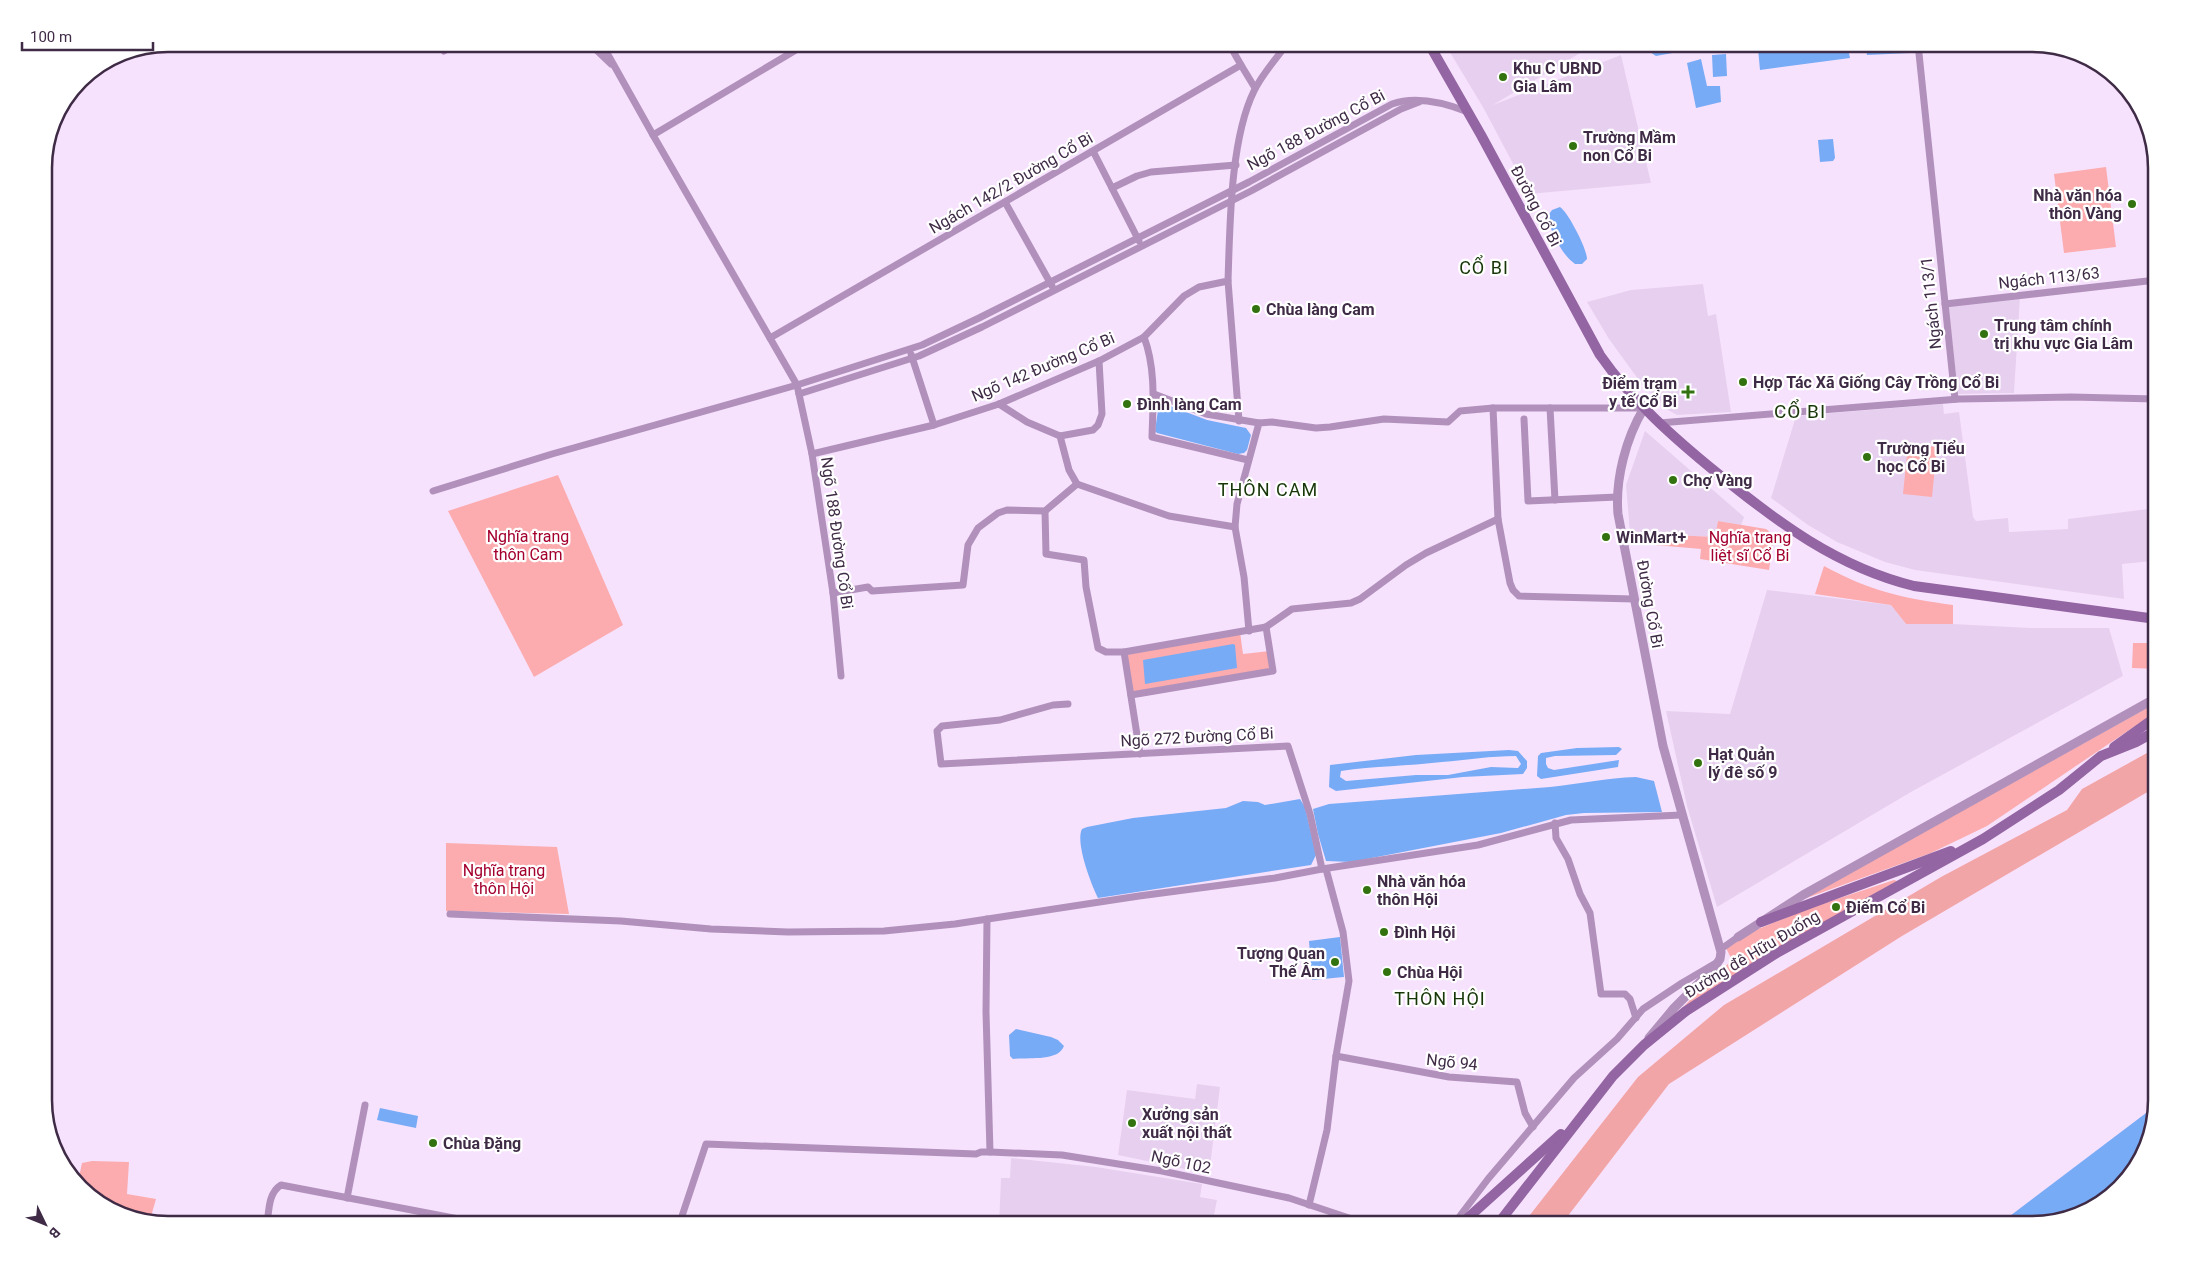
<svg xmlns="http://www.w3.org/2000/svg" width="2200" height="1269" viewBox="0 0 2200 1269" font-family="Roboto,sans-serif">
	<rect width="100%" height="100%" fill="#f7e2fe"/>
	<g fill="#e7d0ef">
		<polygon points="1445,44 1577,44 1582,52 1493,105 1621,55 1651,183 1529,194 1484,109"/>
		<polygon points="1703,284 1708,316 1716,314 1731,412 1677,415 1666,409 1641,383 1609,339 1587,302 1631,290"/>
		<polygon points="2020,297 2014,393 1958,394 1948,305"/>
		<polygon points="1943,404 1944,414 1959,412 1973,517 1976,521 2008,518 2009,532 2068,529 2068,519 2156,508 2156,548 2151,549 2153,561 2122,564 2124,599 1915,570 1885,562 1837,542 1808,525 1771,498 1796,416"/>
		<polygon points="1645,431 1744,517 1741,525 1718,521 1715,537 1630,533 1626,485"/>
		<polygon points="1767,590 1891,605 1906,624 1953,624 2031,628 2109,628 2123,676 1911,792 1717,907 1687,806 1666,711 1730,714"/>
		<polygon points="1197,1084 1220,1087 1209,1174 1118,1155 1127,1090 1195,1099"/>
		<polygon points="1011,1158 1096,1167 1202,1184 1200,1197 1217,1200 1212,1225 999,1225 1001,1178 1010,1178"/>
	</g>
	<g fill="#fcacae">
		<polygon points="2106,167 2116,247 2064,253 2054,174"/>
		<polygon points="1908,444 1937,447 1932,497 1903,494"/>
		<polygon points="558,475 623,625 534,677 448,511"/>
		<polygon points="1718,521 1766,529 1774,535 1769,570 1700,559 1701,549 1632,543 1630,533 1715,537"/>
		<path d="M1824 566C1870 591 1902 598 1953 605V624H1906L1891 605 1815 594Z"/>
		<polygon points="1240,632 1243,654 1270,651 1273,671 1131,695 1124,652"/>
		<polygon points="2149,634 2156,634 2156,669 2132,668 2133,643 2148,643"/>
		<polygon points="2156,703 2156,712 1987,826 1931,853 1801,900"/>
		<polygon points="446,843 557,847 569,914 446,911"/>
		<polygon points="1894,880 1897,881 1744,968 1670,1021 1707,982 1729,963 1731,958 1726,948 1756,930 1807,909"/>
		<polygon points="92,1161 129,1162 127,1194 156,1199 150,1220 107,1209 78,1182 82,1163"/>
	</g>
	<polygon fill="#f2a5a7" points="2156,748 2156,787 1902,936 1669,1084 1561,1225 1522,1225 1638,1077 1724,1005 1941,877 2067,810 2082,789"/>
	<g fill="#78abf6" fill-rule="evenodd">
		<polygon points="1644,44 1679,44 1678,52 1656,56 1645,49"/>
		<polygon points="1806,44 1845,44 1848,48 1850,58 1760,70 1758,49"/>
		<polygon points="1865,44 1910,44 1910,53 1867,55"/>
		<polygon points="1726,54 1727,76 1713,77 1712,55"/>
		<polygon points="1701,59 1707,86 1720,86 1721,102 1696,108 1687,63"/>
		<polygon points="1833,139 1835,158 1833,161 1820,162 1818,140"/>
		<path d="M1560 207C1568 212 1587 249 1587 259L1582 264H1575C1561 254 1552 233 1547 217L1552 210Z"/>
		<polygon points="1159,403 1165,404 1207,420 1246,428 1251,435 1247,450 1244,453 1238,454 1157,433 1155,431"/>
		<polygon points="1233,644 1235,645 1237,668 1145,684 1143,660"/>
		<polygon points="1619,747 1622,749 1616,755 1555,756 1546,758 1546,764 1548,768 1554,770 1619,760 1618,767 1541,779 1537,776 1538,756 1541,753 1577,748"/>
		<path d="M1509 750 1518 751 1527 761V768L1523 774 1463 777 1336 791 1329 787 1330 765 1416 755ZM1516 756 1521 764 1518 768 1491 767 1448 775H1416L1346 781 1340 777 1341 771C1374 766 1408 766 1442 762 1467 760 1491 756 1516 756Z"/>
		<path d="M1636 777 1654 781 1662 812 1584 813 1566 815 1501 833 1351 862 1326 861 1318 834 1313 809 1329 804 1550 787C1579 784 1607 778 1636 777Z"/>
		<path d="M1300 799 1305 807 1316 855 1311 865 1098 898C1091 884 1075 842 1082 829L1087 827 1133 818 1226 808 1243 801 1258 802 1265 805Z"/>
		<polygon points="1340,937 1344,977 1312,980 1309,941"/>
		<path d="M1016 1029 1051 1037 1058 1040 1064 1046C1058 1062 1028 1057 1013 1059L1010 1056 1009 1035Z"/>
		<polygon points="2154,1107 2140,1162 2094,1208 2031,1225 1998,1225"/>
		<polygon points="380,1108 418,1116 416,1128 377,1120"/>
	</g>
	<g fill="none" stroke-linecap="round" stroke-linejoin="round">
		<g stroke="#b191bb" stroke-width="7">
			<polyline points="440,44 444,51 457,44"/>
			<polyline points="590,44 611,64"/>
			<polyline points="602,44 653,135 806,44"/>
			<polyline points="1229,44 1241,65"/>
			<polyline points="1918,44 1955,399"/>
			<polyline points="653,135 797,385 812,454 833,593 841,676"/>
			<polyline points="1093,151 1139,241"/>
			<polyline points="1112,188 1137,176 1151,172 1236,165"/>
			<polyline points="1005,202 1052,286"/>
			<polyline points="1228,281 1239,421"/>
			<polyline points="1945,304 2156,280"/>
			<path d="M1144 337C1156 369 1153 403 1152 437L1248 460"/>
			<polyline points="770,338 1241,65 1255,88"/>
			<polyline points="911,354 934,425"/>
			<polyline points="799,394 919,356 982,327 1251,191 1401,109 1419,102"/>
			<polyline points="1154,394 1206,414 1259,423"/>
			<polyline points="999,404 1027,422 1060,436 1093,430 1098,425 1102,414 1099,361"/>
			<polyline points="1493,408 1498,519"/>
			<polyline points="1550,408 1555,500"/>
			<polyline points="1524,419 1528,501 1617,497"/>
			<polyline points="1659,423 1959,399 2071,397 2156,399"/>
			<polyline points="1060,436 1069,470 1077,484"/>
			<path d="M812 454 934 425 999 404 1099 361 1144 337 1184 296 1199 287 1228 281C1230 226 1230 140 1254 91 1262 74 1276 59 1287 44"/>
			<path d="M433 491 552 454 797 385 922 345 979 318 1249 182 1392 104C1415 96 1445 103 1468 112"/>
			<polyline points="1045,511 1046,554 1084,560 1086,587 1098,648 1106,652 1124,652"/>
			<polyline points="1235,527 1244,577 1249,631"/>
			<polyline points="833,593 868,587 872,591 963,585 968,545 978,528 998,513 1007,510 1045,511 1077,484 1169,516 1235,527 1237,504 1259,423 1272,422 1316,428 1330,427 1384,419 1448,422 1460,411 1493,408 1644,408"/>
			<polyline points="1131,695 1273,671 1266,627"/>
			<polyline points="1068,704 1053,705 1000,720 942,726 937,731 941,764 1288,746 1310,814 1322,869 1478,845 1571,820 1681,815"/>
			<polyline points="1140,754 1124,652 1266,627 1292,609 1351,603 1360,599 1406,565 1426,553 1498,519 1510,583 1513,590 1519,596 1634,599"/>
			<polyline points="1555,823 1556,838 1568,859 1580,894 1590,913 1601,994 1625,994 1630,999 1636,1018"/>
			<polyline points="450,914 621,921 711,929 788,932 884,931 955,924 1139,896 1275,878 1322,869"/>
			<polyline points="987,919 986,1012 990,1152"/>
			<polyline points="1721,949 1738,937"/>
			<polyline points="1336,1056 1449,1077 1517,1082 1525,1113 1533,1127"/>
			<polyline points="347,1198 365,1105"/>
			<polyline points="1309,1205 1327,1130 1336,1056 1349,981 1343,932 1326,869"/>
			<path d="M267 1225C269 1211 268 1193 281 1185L490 1225"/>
			<polyline points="679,1225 706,1144 976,1154 981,1152 990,1152 1062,1155 1162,1171 1289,1198 1370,1225"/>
			<polyline points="1453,1225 1488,1179 1574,1078 1617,1039 1643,1009 1682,983 1716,963"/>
		</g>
		<g stroke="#b191bb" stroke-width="9">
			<path d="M1644 408C1626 438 1615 479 1618 514L1663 746 1721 952 1720 959 1714 968 1674 1008 1649 1038"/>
			<polyline points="1738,937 1803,895 2156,698"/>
		</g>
		<g stroke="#9365a2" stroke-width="10">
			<path d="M1429 44 1481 135 1600 355C1632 401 1674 438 1717 473 1777 522 1837 567 1914 586L2156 619"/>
			<polyline points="2114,747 2156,717"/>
			<polyline points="1761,922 1951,851"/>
			<polyline points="1460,1225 1561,1134"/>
			<polyline points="1497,1225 1613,1076 1644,1045 1686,1011 1775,954 1983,839 2059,790 2101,756 2136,742 2156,731"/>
		</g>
	</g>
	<g fill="#32730f" stroke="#fff" stroke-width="2">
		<circle cx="1503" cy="77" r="5"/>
		<circle cx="1573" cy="146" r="5"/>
		<circle cx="2132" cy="204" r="5"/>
		<circle cx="1256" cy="309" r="5"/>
		<circle cx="1984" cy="334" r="5"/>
		<circle cx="1743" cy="382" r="5"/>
		<path d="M1685.5 384.5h5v5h5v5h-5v5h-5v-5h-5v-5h5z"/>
		<circle cx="1127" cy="404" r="5"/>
		<circle cx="1867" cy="457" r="5"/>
		<circle cx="1673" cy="480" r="5"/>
		<circle cx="1606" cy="537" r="5"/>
		<circle cx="1698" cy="763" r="5"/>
		<circle cx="1367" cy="890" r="5"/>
		<circle cx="1836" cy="907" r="5"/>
		<circle cx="1384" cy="932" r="5"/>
		<circle cx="1335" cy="962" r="5"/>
		<circle cx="1387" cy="972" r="5"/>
		<circle cx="1132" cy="1123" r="5"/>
		<circle cx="433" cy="1143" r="5"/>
	</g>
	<g text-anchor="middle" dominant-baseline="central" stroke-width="4.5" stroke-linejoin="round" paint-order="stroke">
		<g font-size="16" font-weight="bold" fill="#3f2b46" stroke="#fff" text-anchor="start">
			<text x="1513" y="68">Khu C UBND<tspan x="1513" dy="18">Gia Lâm</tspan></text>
			<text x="1583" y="137">Trường Mầm<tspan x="1583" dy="18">non Cổ Bi</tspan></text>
			<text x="2122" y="195" text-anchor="end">Nhà văn hóa<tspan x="2122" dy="18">thôn Vàng</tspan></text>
			<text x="1266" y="309">Chùa làng Cam</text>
			<text x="1994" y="325">Trung tâm chính<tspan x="1994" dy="18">trị khu vực Gia Lâm</tspan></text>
			<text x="1753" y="382">Hợp Tác Xã Giống Cây Trồng Cổ Bi</text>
			<text x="1677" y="383" text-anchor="end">Điểm trạm<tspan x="1677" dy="18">y tế Cổ Bi</tspan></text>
			<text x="1137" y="404">Đình làng Cam</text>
			<text x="1877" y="448">Trường Tiểu<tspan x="1877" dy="18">học Cổ Bi</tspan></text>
			<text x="1683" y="480">Chợ Vàng</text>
			<text x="1616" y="537">WinMart+</text>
			<text x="1708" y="754">Hạt Quản<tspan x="1708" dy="18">lý đê số 9</tspan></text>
			<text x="1377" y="881">Nhà văn hóa<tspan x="1377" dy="18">thôn Hội</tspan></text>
			<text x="1846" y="907">Điếm Cổ Bi</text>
			<text x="1394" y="932">Đình Hội</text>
			<text x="1325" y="953" text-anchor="end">Tượng Quan<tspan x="1325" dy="18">Thế Âm</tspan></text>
			<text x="1397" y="972">Chùa Hội</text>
			<text x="1142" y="1114">Xưởng sản<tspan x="1142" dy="18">xuất nội thất</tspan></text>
			<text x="443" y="1143">Chùa Đặng</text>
		</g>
		<g font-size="16" fill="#3f2b46" stroke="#fff">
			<text transform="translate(1316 130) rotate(-28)">Ngõ 188 Đường Cổ Bi</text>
			<text transform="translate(1011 183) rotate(-30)">Ngách 142/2 Đường Cổ Bi</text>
			<text transform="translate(1536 206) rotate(62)">Đường Cổ Bi</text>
			<text transform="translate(2049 278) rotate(-6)">Ngách 113/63</text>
			<text transform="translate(1931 303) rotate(-96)">Ngách 113/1</text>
			<text transform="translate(1043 367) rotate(-23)">Ngõ 142 Đường Cổ Bi</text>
			<text transform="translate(837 533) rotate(82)">Ngõ 188 Đường Cổ Bi</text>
			<text transform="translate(1650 604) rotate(80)">Đường Cổ Bi</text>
			<text transform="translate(1197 737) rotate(-3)">Ngõ 272 Đường Cổ Bi</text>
			<text transform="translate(1752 954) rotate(-31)">Đường đê Hữu Đuống</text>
			<text transform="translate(1452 1062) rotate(6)">Ngõ 94</text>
			<text transform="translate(1181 1162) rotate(12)">Ngõ 102</text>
		</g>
		<g font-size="16" fill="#a4002e" stroke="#fff">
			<text x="528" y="536">Nghĩa trang<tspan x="528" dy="18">thôn Cam</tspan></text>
			<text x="1750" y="537">Nghĩa trang<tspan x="1750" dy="18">liệt sĩ Cổ Bi</tspan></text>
			<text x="504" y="870">Nghĩa trang<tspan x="504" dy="18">thôn Hội</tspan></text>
		</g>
		<g font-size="18" letter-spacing="1" fill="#173709" stroke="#fff">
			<text x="1484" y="267">CỔ BI</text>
			<text x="1268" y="489">THÔN CAM</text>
			<text x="1440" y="998">THÔN HỘI</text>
		</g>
		<g font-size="19" letter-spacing="1" fill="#173709" stroke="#fff">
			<text x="1800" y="411">CỔ BI</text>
		</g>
	</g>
	<path d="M0 0H2200V1269H0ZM168 52H2032A116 116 0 0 1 2148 168V1100A116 116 0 0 1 2032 1216H168A116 116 0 0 1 52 1100V168A116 116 0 0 1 168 52Z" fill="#fff" fill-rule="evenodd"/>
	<path fill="none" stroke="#3f2b46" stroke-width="2.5" d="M168 52H2032A116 116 0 0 1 2148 168V1100A116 116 0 0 1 2032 1216H168A116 116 0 0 1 52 1100V168A116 116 0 0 1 168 52Z"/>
	<g transform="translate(45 1224) rotate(133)" stroke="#ffffff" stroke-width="4" paint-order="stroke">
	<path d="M0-4L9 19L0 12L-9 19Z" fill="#3f2b46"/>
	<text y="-8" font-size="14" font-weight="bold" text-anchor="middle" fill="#3f2b46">B</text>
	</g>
	<path d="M22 42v8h131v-8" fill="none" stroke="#3f2b46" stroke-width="2.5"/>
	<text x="30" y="42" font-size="15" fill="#3f2b46" stroke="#ffffff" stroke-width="4" paint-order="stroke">100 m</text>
</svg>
